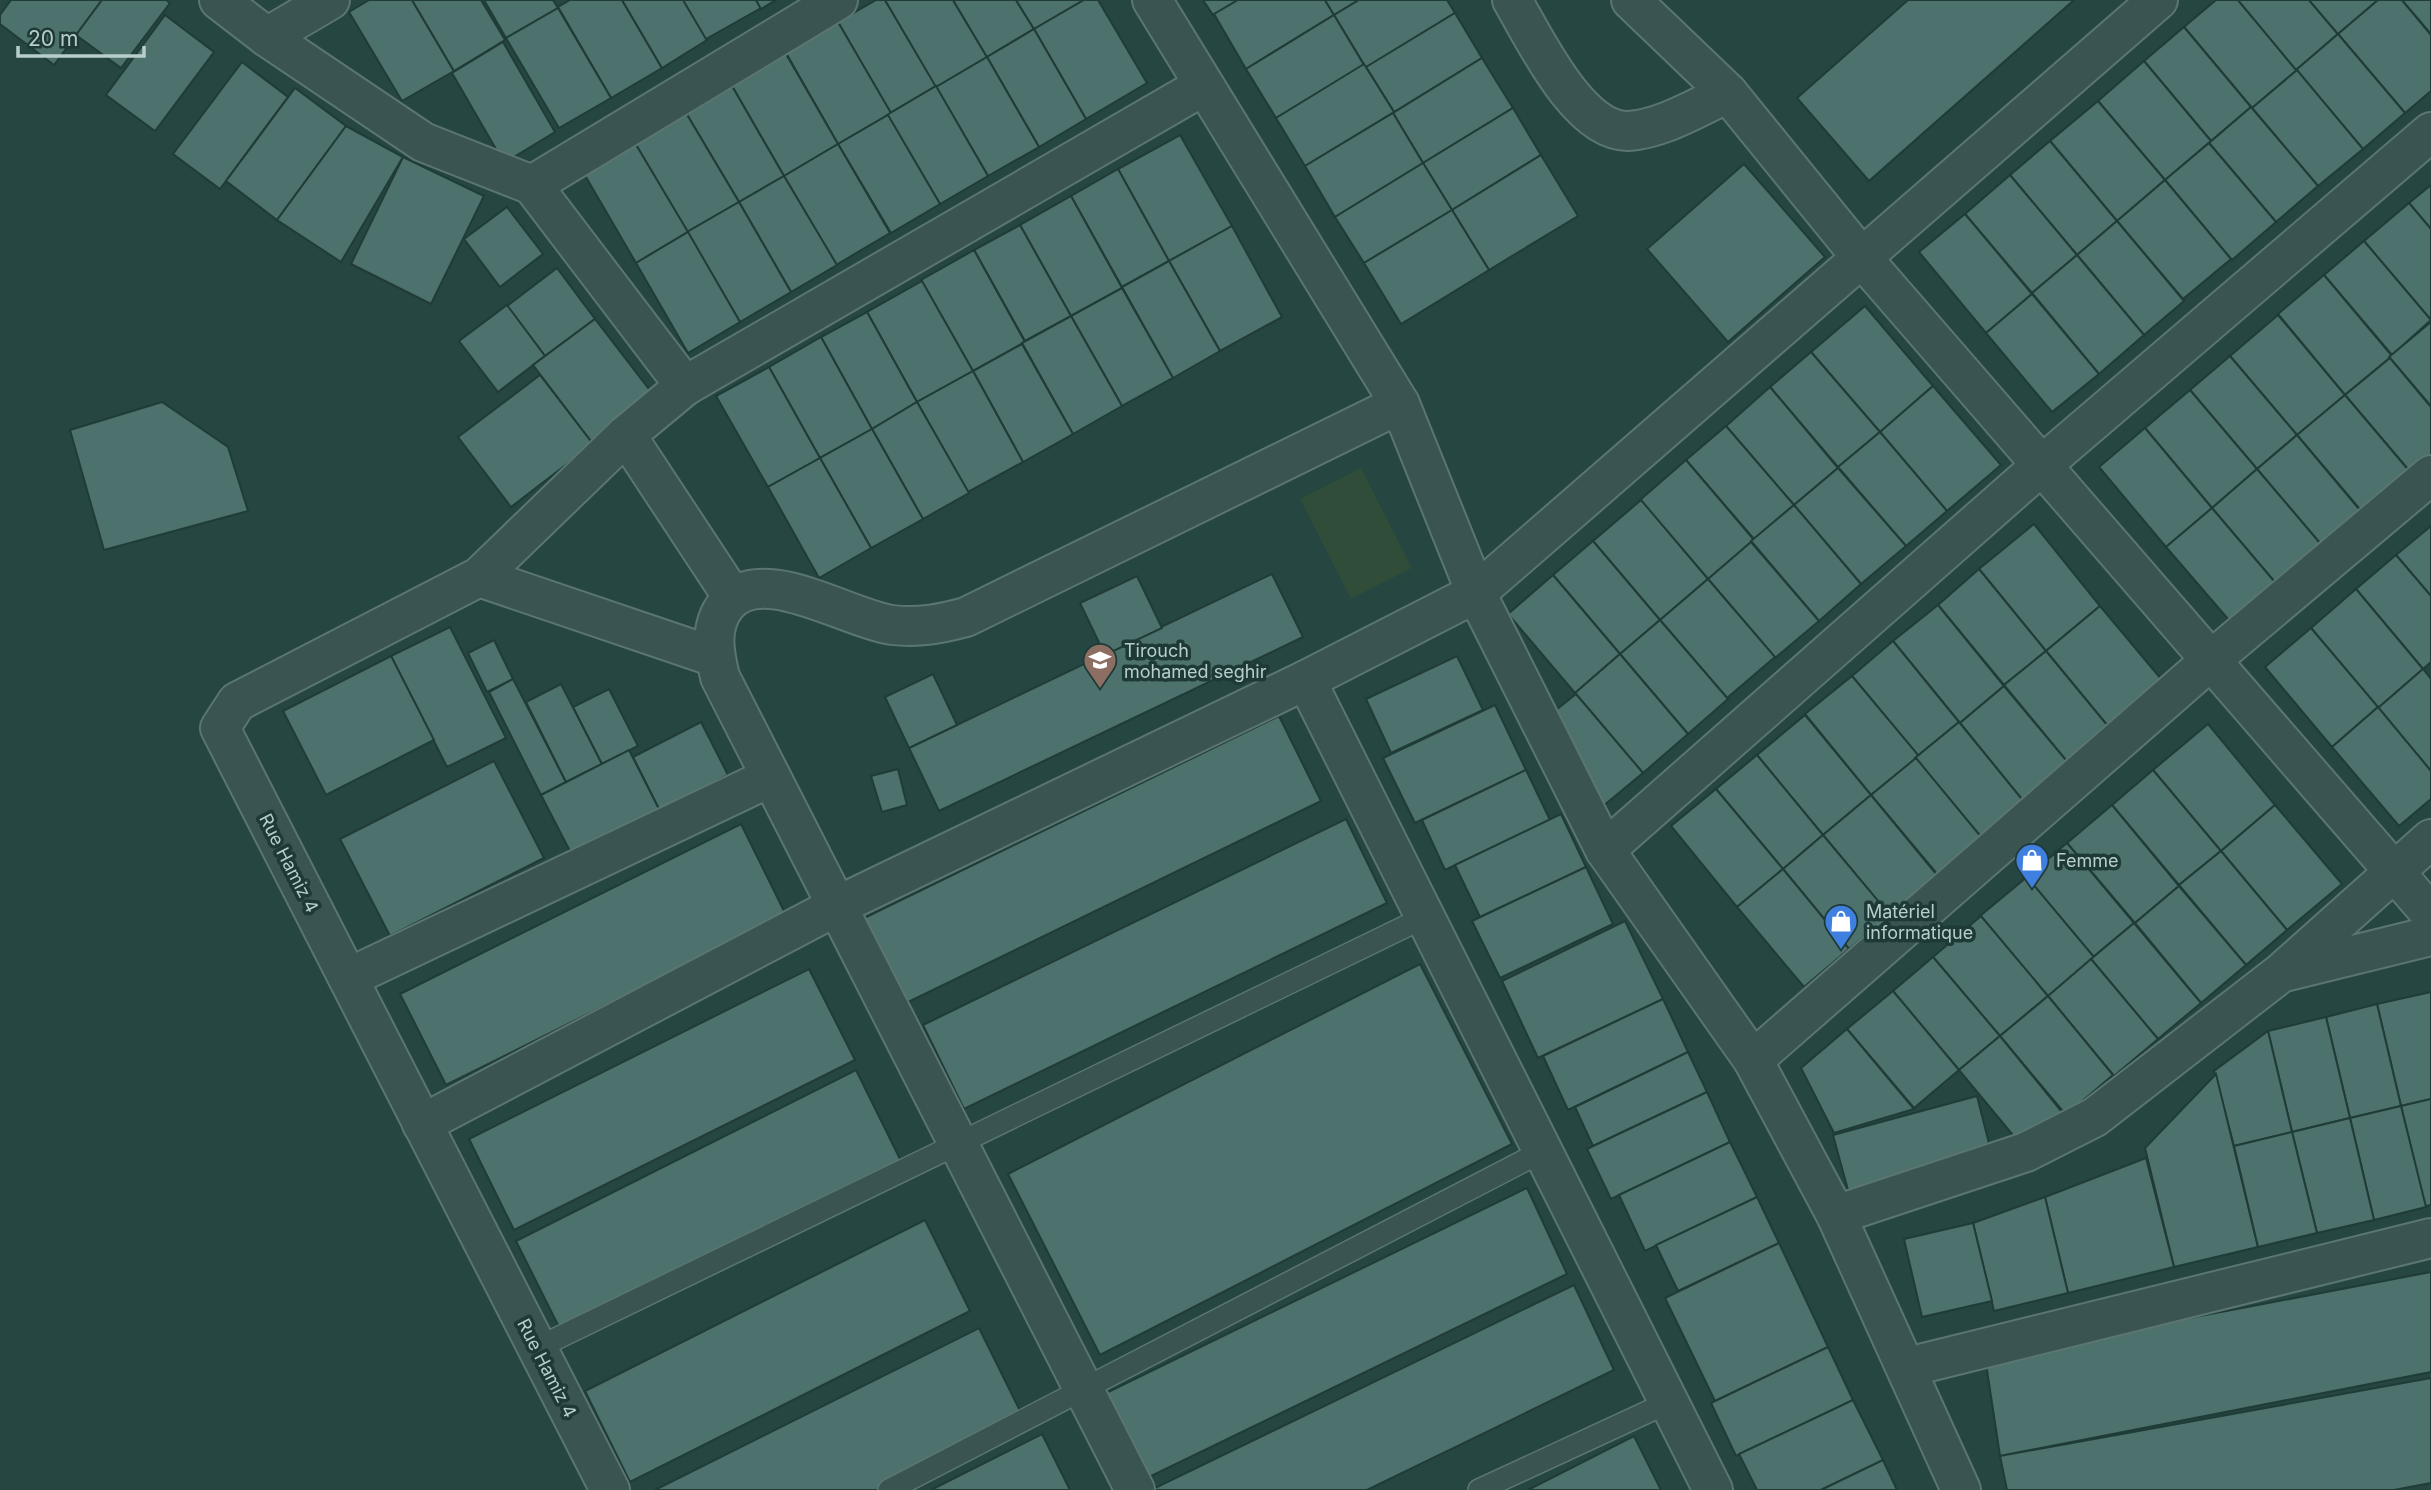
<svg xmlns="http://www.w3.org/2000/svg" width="2431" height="1490" viewBox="0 0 2431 1490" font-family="Inter,sans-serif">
	<rect width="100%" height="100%" fill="#254641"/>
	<polygon fill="#2f4d38" points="1361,468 1412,568 1351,599 1300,499"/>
	<g fill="#4d716c" stroke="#203c39" stroke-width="2">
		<polygon points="11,0 102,0 54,65 0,24 0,15"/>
		<polygon points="102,0 166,0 170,3 121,68 76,35"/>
		<polygon points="369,0 412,0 454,71 402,101 349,12"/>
		<polygon points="412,0 481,0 505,40 454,71"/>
		<polygon points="484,0 553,0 558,8 506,38"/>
		<polygon points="570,0 622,0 662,68 611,98 558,7"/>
		<polygon points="622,0 684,0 707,40 662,68"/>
		<polygon points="683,0 756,0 761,8 706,39"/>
		<polygon points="756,0 776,0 761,9"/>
		<polygon points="876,0 885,0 936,86 890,113 838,22"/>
		<polygon points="885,0 953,0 987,57 936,87"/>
		<polygon points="953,0 1016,0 1034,29 987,57"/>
		<polygon points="1016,0 1084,0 1034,29"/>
		<polygon points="1084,0 1098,0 1147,83 1086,119 1034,29"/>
		<polygon points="1203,0 1238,0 1213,15"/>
		<polygon points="1238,0 1325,0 1334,15 1246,69 1214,14"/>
		<polygon points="1325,0 1359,0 1334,15"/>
		<polygon points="1359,0 1447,0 1455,13 1366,68 1334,15"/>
		<polygon points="1908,0 2074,0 1869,181 1797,98"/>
		<polygon points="2216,0 2238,0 2297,70 2252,108 2184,27"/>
		<polygon points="2238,0 2309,0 2338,34 2296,70"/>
		<polygon points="2309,0 2378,0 2338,34"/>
		<polygon points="2378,0 2402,0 2431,35 2431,91 2405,113 2338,34"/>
		<polygon points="2402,0 2431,0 2431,34"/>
		<polygon points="558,8 611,98 559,128 506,38"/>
		<polygon points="1455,13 1482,58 1394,112 1366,67"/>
		<polygon points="165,15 214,52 155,131 106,95"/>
		<polygon points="1334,15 1364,65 1276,118 1246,69"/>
		<polygon points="838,22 891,113 838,144 786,53"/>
		<polygon points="2184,27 2251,107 2211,141 2144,61"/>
		<polygon points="1034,29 1086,119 1039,147 987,57"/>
		<polygon points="2338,34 2405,113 2363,149 2296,70"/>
		<polygon points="503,42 555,132 504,163 452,73"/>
		<polygon points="786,54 838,144 784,176 732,86"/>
		<polygon points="987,57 1039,147 988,176 936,87"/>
		<polygon points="1482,58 1513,108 1423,163 1393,113"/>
		<polygon points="2144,61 2211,141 2165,180 2098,101"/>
		<polygon points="242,62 288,97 220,189 173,154"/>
		<polygon points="1364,64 1394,112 1305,166 1276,118"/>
		<polygon points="2297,70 2363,149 2318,186 2252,108"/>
		<polygon points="732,86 784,176 739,202 686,113"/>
		<polygon points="936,86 988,176 940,204 887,115"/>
		<polygon points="295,88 346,126 277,220 226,181"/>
		<polygon points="2098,101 2165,180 2117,221 2050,141"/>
		<polygon points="2251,107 2318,186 2276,222 2209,143"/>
		<polygon points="1513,108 1541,155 1452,210 1423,163"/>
		<polygon points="686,113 739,202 687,232 635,143"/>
		<polygon points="1393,113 1423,163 1335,217 1305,166"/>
		<polygon points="888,115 940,204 891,233 838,144"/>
		<polygon points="346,126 403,157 341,262 277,220"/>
		<polygon points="1180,135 1232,226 1169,261 1118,169"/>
		<polygon points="2050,141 2117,221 2077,255 2010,175"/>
		<polygon points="635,143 688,232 636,263 583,172"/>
		<polygon points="2209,143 2276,222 2232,260 2165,180"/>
		<polygon points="838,144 890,233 836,265 784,176"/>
		<polygon points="1541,155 1578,216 1489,270 1452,210"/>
		<polygon points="403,157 484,196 431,304 351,264"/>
		<polygon points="1423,163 1452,210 1364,263 1335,217"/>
		<polygon points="1744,164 1825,257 1728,342 1647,249"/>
		<polygon points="1118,169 1169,261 1122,287 1071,196"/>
		<polygon points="2010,175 2077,255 2032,293 1965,214"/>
		<polygon points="784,176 837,265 791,292 739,202"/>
		<polygon points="2165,180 2231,259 2183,299 2117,221"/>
		<polygon points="2431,185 2431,229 2409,203"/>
		<polygon points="1071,196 1122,288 1071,316 1020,225"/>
		<polygon points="739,202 791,292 740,322 687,232"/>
		<polygon points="2409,203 2431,229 2431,320 2364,241"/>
		<polygon points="507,207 543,254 500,287 464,239"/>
		<polygon points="1452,210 1489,270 1401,324 1364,263"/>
		<polygon points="1965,214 2032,294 1986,333 1919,252"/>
		<polygon points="2117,221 2184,301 2144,335 2077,255"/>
		<polygon points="1020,225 1071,316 1025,341 974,250"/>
		<polygon points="1232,226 1282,317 1220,351 1169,261"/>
		<polygon points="688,232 740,322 688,353 636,263"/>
		<polygon points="2364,241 2431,320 2392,355 2324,275"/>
		<polygon points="974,250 1025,342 973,371 921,280"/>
		<polygon points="2077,255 2144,335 2099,374 2032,293"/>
		<polygon points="1169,261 1220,351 1173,378 1122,287"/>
		<polygon points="557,268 595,319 545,356 507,306"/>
		<polygon points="2324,275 2392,356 2345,395 2278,314"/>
		<polygon points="922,281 973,371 917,402 867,312"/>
		<polygon points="1122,288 1173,378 1122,406 1071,316"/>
		<polygon points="2032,294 2099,374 2052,412 1986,333"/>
		<polygon points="507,305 545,356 498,392 459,341"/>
		<polygon points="1865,306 1933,386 1880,432 1811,352"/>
		<polygon points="867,312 917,402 872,429 821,337"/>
		<polygon points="2278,315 2345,395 2297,435 2230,356"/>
		<polygon points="1071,316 1122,406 1073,434 1022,343"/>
		<polygon points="595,319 655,397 593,444 533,365"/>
		<polygon points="2431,322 2431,406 2389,357"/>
		<polygon points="821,337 872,429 820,458 769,367"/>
		<polygon points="1022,344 1073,434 1023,462 973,371"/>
		<polygon points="1811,352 1880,432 1838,467 1770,387"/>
		<polygon points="2230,356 2297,435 2257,469 2190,390"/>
		<polygon points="2390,358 2431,407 2431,458 2412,474 2345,395"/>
		<polygon points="769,367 820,458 768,487 716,396"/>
		<polygon points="973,371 1023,462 968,492 917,402"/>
		<polygon points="540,375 593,444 511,507 458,437"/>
		<polygon points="1933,386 2001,465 1947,511 1880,432"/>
		<polygon points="1770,387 1838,468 1794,505 1726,426"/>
		<polygon points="2190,390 2257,469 2212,508 2145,428"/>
		<polygon points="2345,395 2411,473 2364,514 2297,435"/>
		<polygon points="162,402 228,447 248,511 104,550 70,430"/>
		<polygon points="917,402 969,493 923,519 872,429"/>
		<polygon points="1726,426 1794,505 1754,539 1686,460"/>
		<polygon points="2145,428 2212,508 2166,547 2099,467"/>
		<polygon points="872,429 923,519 871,548 820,458"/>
		<polygon points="1880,432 1947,511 1906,546 1838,467"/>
		<polygon points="2297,435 2364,515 2325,549 2257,469"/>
		<polygon points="820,458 871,548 819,578 768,487"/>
		<polygon points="1686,460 1754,540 1708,579 1640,500"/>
		<polygon points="1838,468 1906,546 1861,584 1794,505"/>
		<polygon points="2257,469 2325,549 2279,587 2212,508"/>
		<polygon points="1641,500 1708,579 1660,620 1593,541"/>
		<polygon points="1794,505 1861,584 1819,621 1751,541"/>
		<polygon points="2212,508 2279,587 2234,626 2166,547"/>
		<polygon points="2034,524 2100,606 2046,651 1979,569"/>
		<polygon points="2431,526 2431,596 2396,555"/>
		<polygon points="1593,541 1660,620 1620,654 1553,575"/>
		<polygon points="1751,542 1819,621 1775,658 1708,579"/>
		<polygon points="2396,555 2431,596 2431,662 2423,669 2356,589"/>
		<polygon points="1979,569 2046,651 2004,685 1938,605"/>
		<polygon points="1272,574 1303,637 939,811 909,748"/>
		<polygon points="1553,575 1620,654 1575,693 1508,614"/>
		<polygon points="1137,576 1162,628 1105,655 1080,603"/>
		<polygon points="1708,579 1775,657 1727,698 1660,620"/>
		<polygon points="2356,589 2423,669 2378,708 2311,628"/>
		<polygon points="1938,605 2004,686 1960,723 1893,641"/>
		<polygon points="2100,606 2167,686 2112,731 2046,651"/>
		<polygon points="1660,620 1728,699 1688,734 1620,654"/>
		<polygon points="450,627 506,738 447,767 391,656"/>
		<polygon points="2311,628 2378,707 2332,747 2265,667"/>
		<polygon points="494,640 513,679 487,692 468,653"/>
		<polygon points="1893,641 1959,722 1918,756 1852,676"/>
		<polygon points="2046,651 2112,731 2070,765 2004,685"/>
		<polygon points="1620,654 1688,734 1643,773 1575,693"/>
		<polygon points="391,656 434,740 326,795 283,711"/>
		<polygon points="1457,656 1483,710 1391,753 1366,699"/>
		<polygon points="2423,669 2431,679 2431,771 2378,708"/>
		<polygon points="933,674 957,725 909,748 885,697"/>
		<polygon points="1852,676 1919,756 1871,795 1805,714"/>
		<polygon points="513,679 566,782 541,795 489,692"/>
		<polygon points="561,684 602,764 566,782 526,702"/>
		<polygon points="2004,686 2070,765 2025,803 1960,723"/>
		<polygon points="609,689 638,746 602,764 573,707"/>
		<polygon points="1576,694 1643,773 1597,811 1551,714"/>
		<polygon points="1495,705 1526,770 1415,823 1383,758"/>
		<polygon points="2378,707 2431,771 2431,799 2399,826 2332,747"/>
		<polygon points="1805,715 1871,795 1823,835 1757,755"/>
		<polygon points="1279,716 1321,801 898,1007 856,922"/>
		<polygon points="701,722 728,775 660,811 633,757"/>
		<polygon points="1959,722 2025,803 1982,838 1915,758"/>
		<polygon points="2208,724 2275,805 2221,851 2153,770"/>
		<polygon points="629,750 660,811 572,855 541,795"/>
		<polygon points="1757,755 1823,835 1783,869 1716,789"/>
		<polygon points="1916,758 1982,838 1938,875 1871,795"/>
		<polygon points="494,761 544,858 390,936 340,839"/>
		<polygon points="898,769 907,805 882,812 871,776"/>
		<polygon points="1526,770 1550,820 1445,870 1422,820"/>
		<polygon points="2153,770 2221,851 2179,885 2112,805"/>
		<polygon points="1716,789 1783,869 1737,907 1671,826"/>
		<polygon points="1871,795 1937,875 1889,915 1823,835"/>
		<polygon points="2112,805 2179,886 2135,923 2067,843"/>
		<polygon points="2275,805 2342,884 2287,930 2221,851"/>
		<polygon points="1561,814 1586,867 1480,917 1455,865"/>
		<polygon points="1346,819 1387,903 964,1109 923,1025"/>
		<polygon points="741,824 786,915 446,1085 400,994"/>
		<polygon points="1823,835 1890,915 1849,949 1783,869"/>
		<polygon points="2067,843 2134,923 2093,957 2027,877"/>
		<polygon points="2221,851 2287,930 2246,965 2179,885"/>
		<polygon points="1586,867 1613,924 1500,978 1472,921"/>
		<polygon points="1783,869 1849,949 1804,987 1737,907"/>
		<polygon points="2027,877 2094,957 2048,996 1980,916"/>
		<polygon points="2179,886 2246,965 2201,1003 2135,923"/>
		<polygon points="1981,916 2048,996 2000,1036 1933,957"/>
		<polygon points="1625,921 1663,999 1538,1058 1502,981"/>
		<polygon points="2134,923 2201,1003 2158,1039 2091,959"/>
		<polygon points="1933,957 2000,1036 1959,1070 1893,991"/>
		<polygon points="2091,959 2158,1039 2114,1076 2048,996"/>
		<polygon points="1420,964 1512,1144 1100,1355 1008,1174"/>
		<polygon points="809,969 855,1060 514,1230 469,1139"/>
		<polygon points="1893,991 1959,1070 1914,1108 1847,1029"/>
		<polygon points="2431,992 2431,1099 2401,1106 2377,1004"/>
		<polygon points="2048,996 2113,1075 2066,1115 2000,1036"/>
		<polygon points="1663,999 1688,1052 1568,1110 1543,1056"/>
		<polygon points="2377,1004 2401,1106 2350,1118 2326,1017"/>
		<polygon points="2326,1017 2350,1118 2292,1132 2268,1031"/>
		<polygon points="1847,1029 1914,1109 1834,1133 1801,1068"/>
		<polygon points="2268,1031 2292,1132 2234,1146 2214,1071"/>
		<polygon points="2000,1036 2066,1117 2026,1151 1959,1070"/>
		<polygon points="1688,1052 1707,1092 1593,1146 1575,1107"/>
		<polygon points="856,1070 901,1161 561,1331 516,1241"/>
		<polygon points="2216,1074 2258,1247 2174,1267 2145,1148"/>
		<polygon points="1707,1092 1730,1142 1611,1199 1587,1149"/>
		<polygon points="1977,1096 1994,1163 1851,1201 1833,1135"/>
		<polygon points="2431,1099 2431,1205 2425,1206 2401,1106"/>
		<polygon points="2401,1106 2426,1207 2374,1220 2350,1118"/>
		<polygon points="2350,1118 2374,1220 2317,1233 2292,1132"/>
		<polygon points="2292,1132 2317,1233 2258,1247 2234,1146"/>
		<polygon points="1730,1142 1757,1197 1645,1251 1619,1195"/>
		<polygon points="2146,1158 2174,1267 2068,1293 2045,1197"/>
		<polygon points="1527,1188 1567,1274 1145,1479 1104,1394"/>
		<polygon points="1757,1197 1779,1243 1678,1291 1656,1245"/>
		<polygon points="2045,1197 2068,1293 1994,1311 1973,1223"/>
		<polygon points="925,1220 970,1311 630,1482 585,1391"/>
		<polygon points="1973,1223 1992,1301 1922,1317 1904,1239"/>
		<polygon points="1779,1243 1828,1347 1715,1401 1665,1298"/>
		<polygon points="2431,1272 2431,1372 2000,1456 1985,1357"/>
		<polygon points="1574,1285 1614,1370 1367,1490 1151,1490"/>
		<polygon points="979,1328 1024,1419 882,1490 655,1490"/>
		<polygon points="1828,1347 1853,1400 1736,1456 1711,1403"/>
		<polygon points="2431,1378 2431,1483 2394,1490 2007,1490 2000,1456"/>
		<polygon points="1853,1400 1883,1460 1821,1490 1757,1490 1739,1454"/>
		<polygon points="1042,1434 1070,1490 931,1490"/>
		<polygon points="1634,1436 1661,1490 1528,1490"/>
		<polygon points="1883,1460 1897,1490 1821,1490"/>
	</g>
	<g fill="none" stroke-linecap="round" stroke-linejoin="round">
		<defs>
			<g id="service">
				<polyline points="537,1348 1425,917"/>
				<polyline points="889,1490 1543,1151"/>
				<polyline points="1479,1490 1669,1402"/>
			</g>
			<g id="minor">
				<polyline points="219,0 267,37 423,142 532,185 685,386 1203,86"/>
				<path d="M1512 0C1534 37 1578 132 1628 131 1662 129 1698 107 1728 93"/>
				<polyline points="1631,0 1728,93 1862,258 2431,914"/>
				<polyline points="267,37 330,0"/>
				<polyline points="532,185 838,0"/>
				<polyline points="626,435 732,596"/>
				<polyline points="479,577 626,435 685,386"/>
				<polyline points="1306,680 1713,1490"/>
				<polyline points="1605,850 2042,465 2431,132"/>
				<polyline points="2288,971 2431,936"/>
				<polyline points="348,978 771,777"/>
				<polyline points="1753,1060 2210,661 2431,475"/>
				<polyline points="422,1124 837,906 1306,680 1476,593 2158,0"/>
				<polyline points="1836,1215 2026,1152 2095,1117 2282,972 2431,839"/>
				<polyline points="1908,1367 2431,1238"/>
				<polyline points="610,1490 220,728 237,702 479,577 715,657"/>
				<path d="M1135 1490 720 677C714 652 709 627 726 605 759 561 848 619 892 625 919 628 940 624 966 617L1400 404"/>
			</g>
			<polyline id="tertiary" points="1152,0 1400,404 1476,593 1605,850 1753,1060 1836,1215 1961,1490"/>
		</defs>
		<use href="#service" stroke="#5b7572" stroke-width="24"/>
		<use href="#minor" stroke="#5b7572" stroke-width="42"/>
		<use href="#tertiary" stroke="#5b7572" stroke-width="42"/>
		<use href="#service" stroke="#3a5551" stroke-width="21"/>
		<use href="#minor" stroke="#3a5551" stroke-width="38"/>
		<use href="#tertiary" stroke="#3a5551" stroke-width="38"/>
	</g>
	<defs>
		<symbol id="university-pin" viewBox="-11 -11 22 30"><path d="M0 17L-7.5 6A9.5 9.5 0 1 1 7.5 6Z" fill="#8d6e63" stroke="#1e3a37"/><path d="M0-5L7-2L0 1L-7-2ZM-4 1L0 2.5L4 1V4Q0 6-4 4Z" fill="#fff"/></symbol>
		<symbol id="shop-pin" viewBox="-11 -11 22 30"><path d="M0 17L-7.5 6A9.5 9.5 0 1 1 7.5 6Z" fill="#3f7fe0" stroke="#1e3a37"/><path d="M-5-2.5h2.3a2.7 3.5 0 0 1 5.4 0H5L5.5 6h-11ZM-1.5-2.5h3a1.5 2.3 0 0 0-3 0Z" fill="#fff"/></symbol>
	</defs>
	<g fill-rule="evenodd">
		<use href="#university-pin" x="1081" y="641" width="38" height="52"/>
		<use href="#shop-pin" x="2013" y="841" width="38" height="52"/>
		<use href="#shop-pin" x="1822" y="902" width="38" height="52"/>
	</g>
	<g text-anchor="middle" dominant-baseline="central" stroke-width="7" stroke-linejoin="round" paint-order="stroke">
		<g font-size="18" fill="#b7cecc" stroke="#1e3a37" text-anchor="start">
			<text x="1124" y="650">Tirouch<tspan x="1124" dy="21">mohamed seghir</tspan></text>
			<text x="2056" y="860">Femme</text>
			<text x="1866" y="911">Matériel<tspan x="1866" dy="21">informatique</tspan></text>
		</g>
		<g font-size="18" fill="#b7cecc" stroke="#1e3a37">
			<text transform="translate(289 863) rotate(63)">Rue Hamiz 4</text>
			<text transform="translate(547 1368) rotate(63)">Rue Hamiz 4</text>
		</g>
	</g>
	<path d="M18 46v10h126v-10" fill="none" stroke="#b7cecc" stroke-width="3.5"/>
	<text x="28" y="46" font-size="21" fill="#b7cecc" stroke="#1e3a37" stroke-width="5" paint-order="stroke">20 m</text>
</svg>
